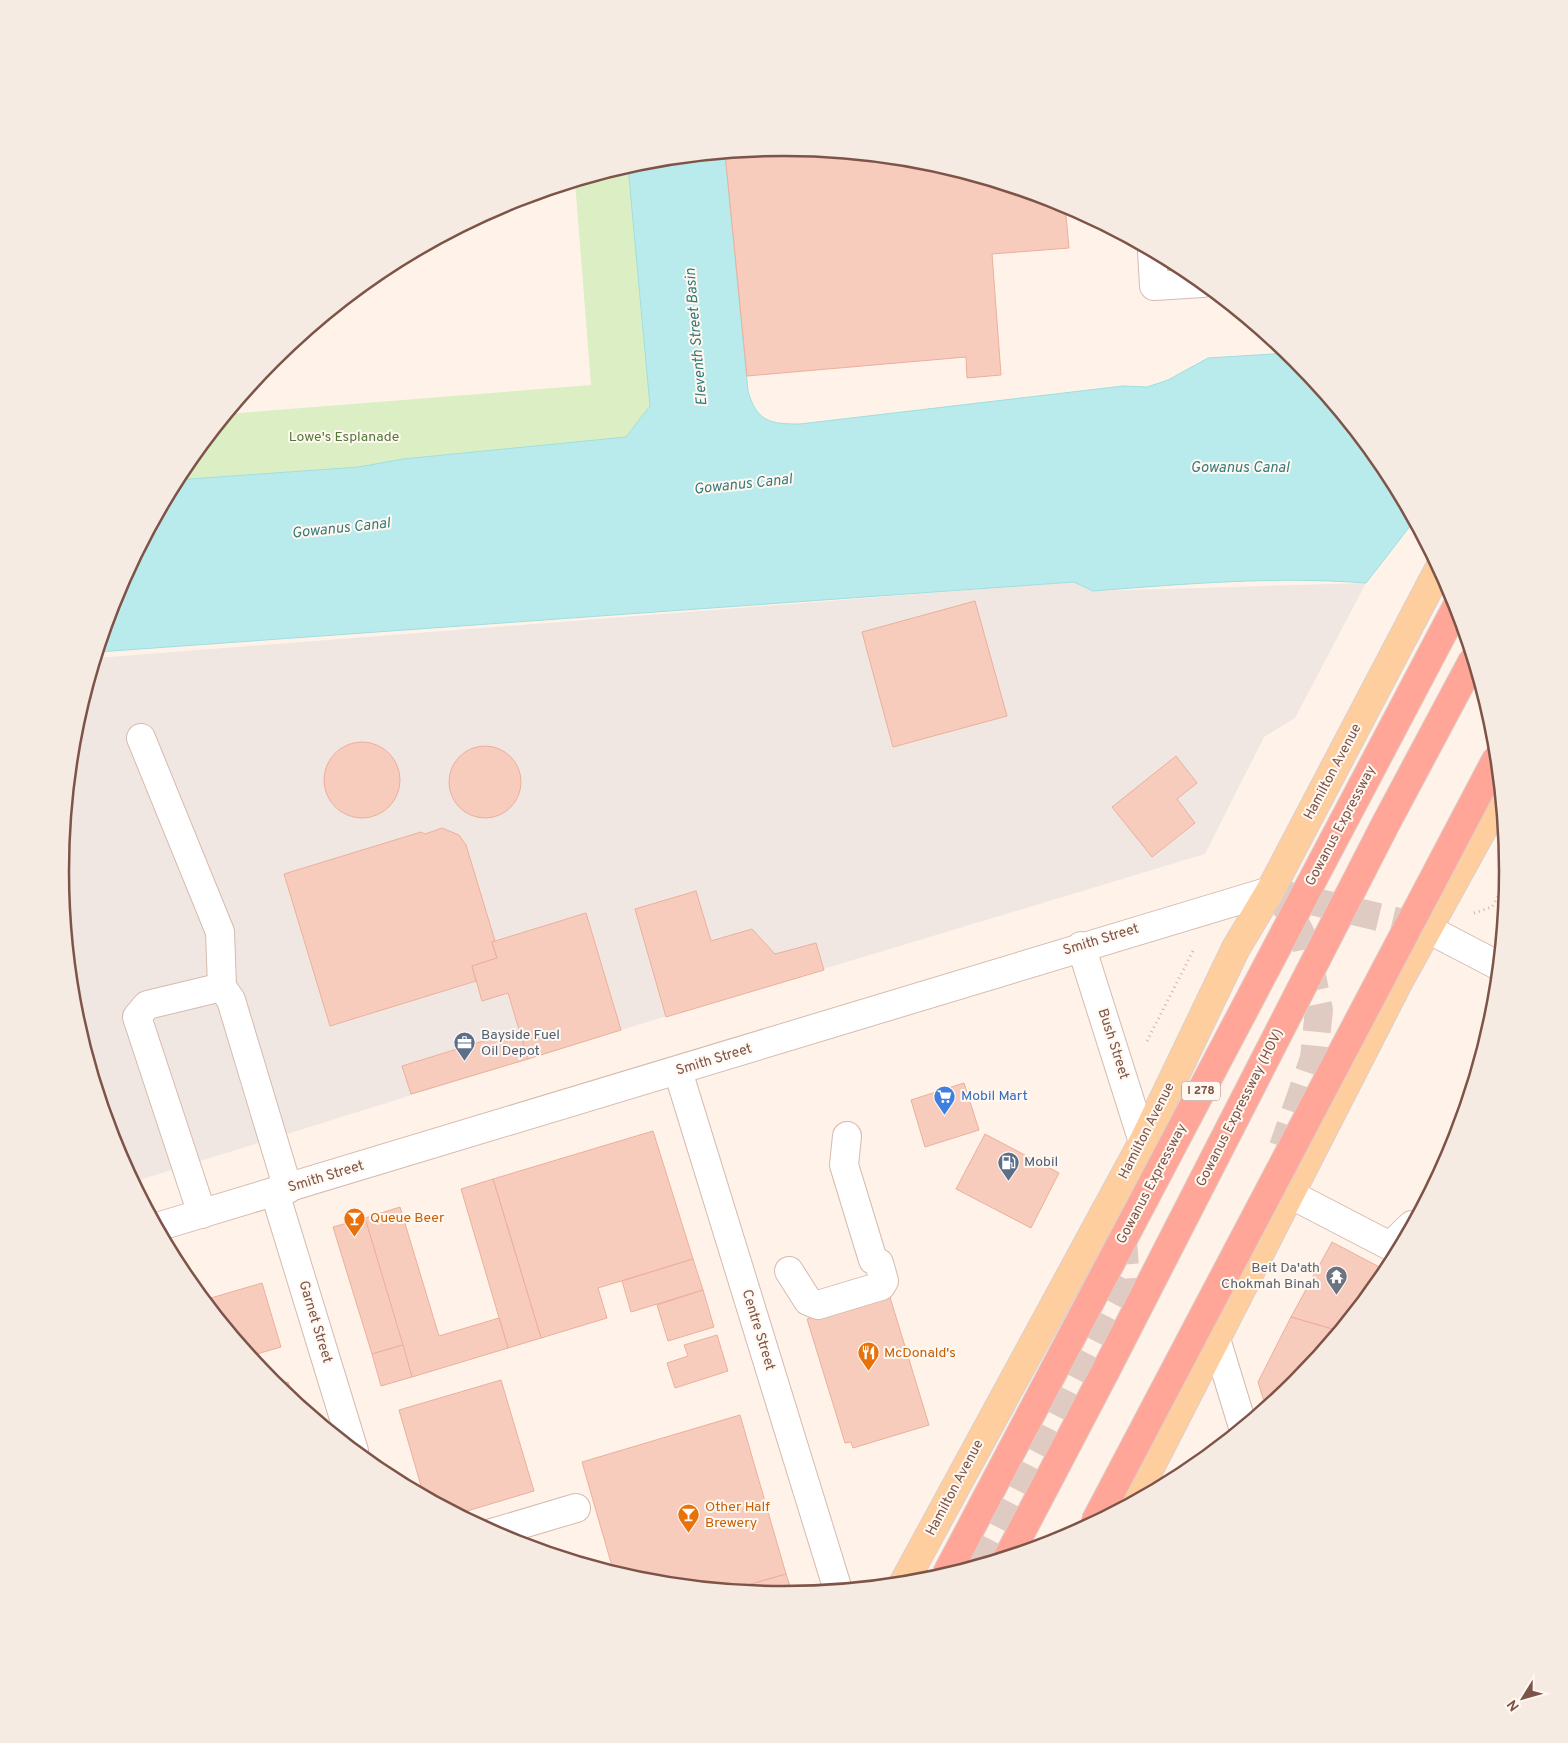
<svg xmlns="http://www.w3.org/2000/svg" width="1568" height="1743" viewBox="0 0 1568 1743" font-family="Overpass,sans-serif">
	<rect width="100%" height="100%" fill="#fff3e9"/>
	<polygon fill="#f0e7e2" points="1074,582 1093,591 1366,583 1295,718 1264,737 1205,854 621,1030 133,1182 115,1148 74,1012 60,871 74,730 96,658"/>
	<polygon fill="#dcefc4" points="628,166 650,406 626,437 403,459 359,467 176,480 182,469 227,414 591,385 575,182"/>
	<path fill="#baebec" stroke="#9fdedf" d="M725 153 748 391C757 422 770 424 800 424L1123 386 1147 387 1168 380 1208 358 1288 353 1296 360 1386 470 1414 521 1366 583C1275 576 1184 584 1093 591L1074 582 98 652 115 594 176 480 359 467 403 459 626 437 650 406 628 166 643 161Z"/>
	<g fill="#f8ccbd" stroke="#ecaf9b">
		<polygon points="784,148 926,161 1065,205 1069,248 992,254 1001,375 967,378 966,357 747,376 725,153"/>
		<polygon points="975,601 1007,716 893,747 862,632"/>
		<circle cx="362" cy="780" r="38"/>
		<circle cx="485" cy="782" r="36"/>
		<polygon points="1176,756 1197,783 1177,799 1195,823 1152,857 1112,807"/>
		<polygon points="442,828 459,835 466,845 495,941 492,942 497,958 472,966 476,981 330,1026 284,874 421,832 425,834"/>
		<polygon points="696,891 711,941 752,929 775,954 816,943 824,970 666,1017 635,909"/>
		<polygon points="586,913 621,1030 528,1059 508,993 482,1001 472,966 497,958 492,942"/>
		<polygon points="519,1030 528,1059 411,1094 402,1066"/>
		<polygon points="964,1083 979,1130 925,1147 911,1100"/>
		<polygon points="97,1090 114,1136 112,1137"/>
		<polygon points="653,1131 693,1259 598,1288 607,1318 541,1338 493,1179"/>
		<polygon points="985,1134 1059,1173 1031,1228 956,1189"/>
		<polygon points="493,1179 541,1338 508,1348 461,1189"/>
		<polygon points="400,1207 439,1336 499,1318 508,1348 412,1377 365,1218"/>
		<polygon points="365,1218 403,1345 372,1354 333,1227"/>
		<polygon points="1332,1242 1387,1271 1339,1331 1291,1317"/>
		<polygon points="693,1259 703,1290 631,1312 622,1281"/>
		<polygon points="262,1283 281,1347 250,1356 204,1300"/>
		<polygon points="703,1290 714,1327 668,1341 657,1305"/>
		<polygon points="889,1294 929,1425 853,1448 851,1442 845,1443 807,1319"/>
		<polygon points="1291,1317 1339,1331 1296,1384 1266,1408 1258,1382"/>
		<polygon points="717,1335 728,1371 675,1388 667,1363 688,1356 684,1345"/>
		<polygon points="403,1345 412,1377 381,1386 372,1354"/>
		<polygon points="501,1380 534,1491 457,1514 424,1496 399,1410"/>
		<polygon points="288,1382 294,1401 275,1385"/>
		<polygon points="740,1415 786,1574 731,1590 642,1582 614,1573 582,1462"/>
		<polygon points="786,1574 793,1595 731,1590"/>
	</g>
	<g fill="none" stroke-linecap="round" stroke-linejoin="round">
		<polyline stroke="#dfcbc1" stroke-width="28" stroke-dasharray="28 14" stroke-linecap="butt" points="1270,891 1428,929"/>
		<g stroke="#dfcbc1" stroke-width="28" stroke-dasharray="28 14" stroke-linecap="butt">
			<polyline points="1270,891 1288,909 1305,942 1319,1010 1314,1058 1283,1147"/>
			<polyline points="979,1565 1126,1279 1122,1229"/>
		</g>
		<defs>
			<g id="minor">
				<polyline points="1152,251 1154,286 1203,283"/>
				<polyline points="141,738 220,932 222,987 231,1000 288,1189"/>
				<polyline points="1428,929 1499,966"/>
				<polyline points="1081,946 1143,1142"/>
				<polyline points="678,1071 838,1590"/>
				<polyline points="275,1193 354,1451"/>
				<polyline points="1290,1194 1390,1246 1412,1225"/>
				<polyline points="202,1214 137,1017 147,1005 222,987"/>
				<polyline points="157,1227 1270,891"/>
				<polyline points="789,1271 808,1301 818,1305 881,1286 884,1281 879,1263 873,1260 844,1165 847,1136"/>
				<polyline points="1216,1339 1243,1427"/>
				<polyline points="492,1533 576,1508"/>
			</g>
			<g id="major">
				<polyline points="1132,1503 1399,981 1501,796"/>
				<polyline points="903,1584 1143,1142 1236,948 1270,891 1439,569"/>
			</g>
		</defs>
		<use href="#minor" stroke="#d5bbaf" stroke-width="30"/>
		<use href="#major" stroke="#dbcfcc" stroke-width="30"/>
		<g stroke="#deaf9f" stroke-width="3" stroke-dasharray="1 4" stroke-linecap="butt">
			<polyline points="1474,913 1492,907 1507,881"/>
			<polyline points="1147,1041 1194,949"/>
		</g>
		<use href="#minor" stroke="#fff" stroke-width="28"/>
		<use href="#major" stroke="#ffce9f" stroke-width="28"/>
		<defs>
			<g id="highway-bridge">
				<polyline points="1095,1522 1497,758"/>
				<polyline points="1008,1557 1106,1370 1385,825 1473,660"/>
				<polyline points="946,1575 1457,606"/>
			</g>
		</defs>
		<use href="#highway-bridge" stroke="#dbcfcc" stroke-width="30" stroke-linecap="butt"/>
		<use href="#highway-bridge" stroke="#ffa699" stroke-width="28"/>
	</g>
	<defs>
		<symbol id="office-pin" viewBox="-11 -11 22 30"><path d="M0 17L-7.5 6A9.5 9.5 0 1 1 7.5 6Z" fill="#5c6f8a" stroke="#fff8f1"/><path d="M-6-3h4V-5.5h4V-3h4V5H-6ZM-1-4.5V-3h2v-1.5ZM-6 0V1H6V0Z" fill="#fff"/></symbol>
		<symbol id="supermarket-pin" viewBox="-11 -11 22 30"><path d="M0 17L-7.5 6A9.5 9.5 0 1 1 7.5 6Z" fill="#3f7fe0" stroke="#fff8f1"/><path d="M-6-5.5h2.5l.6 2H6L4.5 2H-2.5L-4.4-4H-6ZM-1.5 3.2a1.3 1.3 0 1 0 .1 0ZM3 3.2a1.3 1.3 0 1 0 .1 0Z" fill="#fff"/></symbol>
		<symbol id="fuel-pin" viewBox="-11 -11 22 30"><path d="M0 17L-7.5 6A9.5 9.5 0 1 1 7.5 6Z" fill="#5c6f8a" stroke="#fff8f1"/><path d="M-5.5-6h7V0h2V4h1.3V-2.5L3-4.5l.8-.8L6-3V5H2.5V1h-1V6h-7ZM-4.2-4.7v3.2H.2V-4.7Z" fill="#fff"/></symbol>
		<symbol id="bar-pin" viewBox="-11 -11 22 30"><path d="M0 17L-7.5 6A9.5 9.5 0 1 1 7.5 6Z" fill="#e8710a" stroke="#fff8f1"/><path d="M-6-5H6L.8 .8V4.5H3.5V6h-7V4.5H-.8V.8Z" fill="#fff"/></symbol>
		<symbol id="temple-pin" viewBox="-11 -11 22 30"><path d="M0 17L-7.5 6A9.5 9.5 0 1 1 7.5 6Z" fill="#6b7280" stroke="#fff8f1"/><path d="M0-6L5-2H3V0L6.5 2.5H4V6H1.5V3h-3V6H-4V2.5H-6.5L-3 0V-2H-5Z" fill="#fff"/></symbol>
		<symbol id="restaurant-pin" viewBox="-11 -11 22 30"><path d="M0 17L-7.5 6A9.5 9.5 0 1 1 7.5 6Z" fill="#e8710a" stroke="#fff8f1"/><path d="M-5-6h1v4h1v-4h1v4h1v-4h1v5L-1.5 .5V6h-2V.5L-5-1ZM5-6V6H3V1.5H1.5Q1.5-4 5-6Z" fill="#fff"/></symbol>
	</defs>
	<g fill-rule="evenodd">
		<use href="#office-pin" x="452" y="1030" width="25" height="34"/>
		<use href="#supermarket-pin" x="932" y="1084" width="25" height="34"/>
		<use href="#fuel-pin" x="996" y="1150" width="25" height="34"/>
		<use href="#bar-pin" x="342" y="1206" width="25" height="34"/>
		<use href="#temple-pin" x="1324" y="1264" width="25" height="34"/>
		<use href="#restaurant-pin" x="856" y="1340" width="25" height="34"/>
		<use href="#bar-pin" x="676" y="1502" width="25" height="34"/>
	</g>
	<g text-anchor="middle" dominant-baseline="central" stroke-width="4" stroke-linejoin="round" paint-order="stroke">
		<rect fill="#fff8f1" stroke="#a5857b" stroke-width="1" x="1182" y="1081.5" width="38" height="19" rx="4"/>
		<g font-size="12" font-weight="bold" fill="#7e5448">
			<text x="1201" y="1091">I 278</text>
		</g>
		<g font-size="14" fill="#547839" stroke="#fff8f1">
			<text x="344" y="437">Lowe's Esplanade</text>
		</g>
		<g font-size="14" fill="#7e5448" stroke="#fff8f1">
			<text transform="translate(1333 772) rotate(-62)">Hamilton Avenue</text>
			<text transform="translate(1341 826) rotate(-62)">Gowanus Expressway</text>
			<text transform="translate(1101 940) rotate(-17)">Smith Street</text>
			<text transform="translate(1113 1044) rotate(72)">Bush Street</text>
			<text transform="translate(714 1060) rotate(-17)">Smith Street</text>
			<text transform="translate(1240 1108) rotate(-63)">Gowanus Expressway (HOV)</text>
			<text transform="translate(1147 1131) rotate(-63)">Hamilton Avenue</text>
			<text transform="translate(326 1177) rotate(-17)">Smith Street</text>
			<text transform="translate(1152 1184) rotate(-62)">Gowanus Expressway</text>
			<text transform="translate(315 1322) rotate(73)">Garnet Street</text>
			<text transform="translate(758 1330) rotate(73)">Centre Street</text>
			<text transform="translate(955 1488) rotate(-62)">Hamilton Avenue</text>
		</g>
		<g font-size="14" fill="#4e5e75" stroke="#fff8f1" text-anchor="start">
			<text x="481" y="1035">Bayside Fuel<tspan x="481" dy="16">Oil Depot</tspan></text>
			<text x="1024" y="1162">Mobil</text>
		</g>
		<g font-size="14" fill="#366cbe" stroke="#fff8f1" text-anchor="start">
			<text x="961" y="1096">Mobil Mart</text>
		</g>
		<g font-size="14" fill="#c56008" stroke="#fff8f1" text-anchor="start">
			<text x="370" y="1218">Queue Beer</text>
			<text x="884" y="1353">McDonald's</text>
			<text x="705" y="1507">Other Half<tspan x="705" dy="16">Brewery</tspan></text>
		</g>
		<g font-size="14" fill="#5b616d" stroke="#fff8f1" text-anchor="end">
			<text x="1320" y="1268">Beit Da'ath<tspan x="1320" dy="16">Chokmah Binah</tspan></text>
		</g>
		<g font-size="15" font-style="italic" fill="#367a7c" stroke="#fff8f1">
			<text transform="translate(697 337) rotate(-95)">Eleventh Street Basin</text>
			<text x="1240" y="468">Gowanus Canal</text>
			<text transform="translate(743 485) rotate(-6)">Gowanus Canal</text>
			<text transform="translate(341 529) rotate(-6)">Gowanus Canal</text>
		</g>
	</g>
	<path d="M0 0H1568V1743H0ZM69 871a715 715 0 1 1 1430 0a715 715 0 1 1-1430 0Z" fill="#f5ebe3" fill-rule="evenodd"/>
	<path fill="none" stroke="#7e5448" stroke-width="2.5" d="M69 871a715 715 0 1 1 1430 0a715 715 0 1 1-1430 0Z"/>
	<g transform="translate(1523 1698) rotate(233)" stroke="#fff8f1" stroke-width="4" paint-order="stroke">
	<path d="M0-4L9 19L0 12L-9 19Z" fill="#7e5448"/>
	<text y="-8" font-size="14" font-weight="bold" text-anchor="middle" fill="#7e5448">N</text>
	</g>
</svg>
